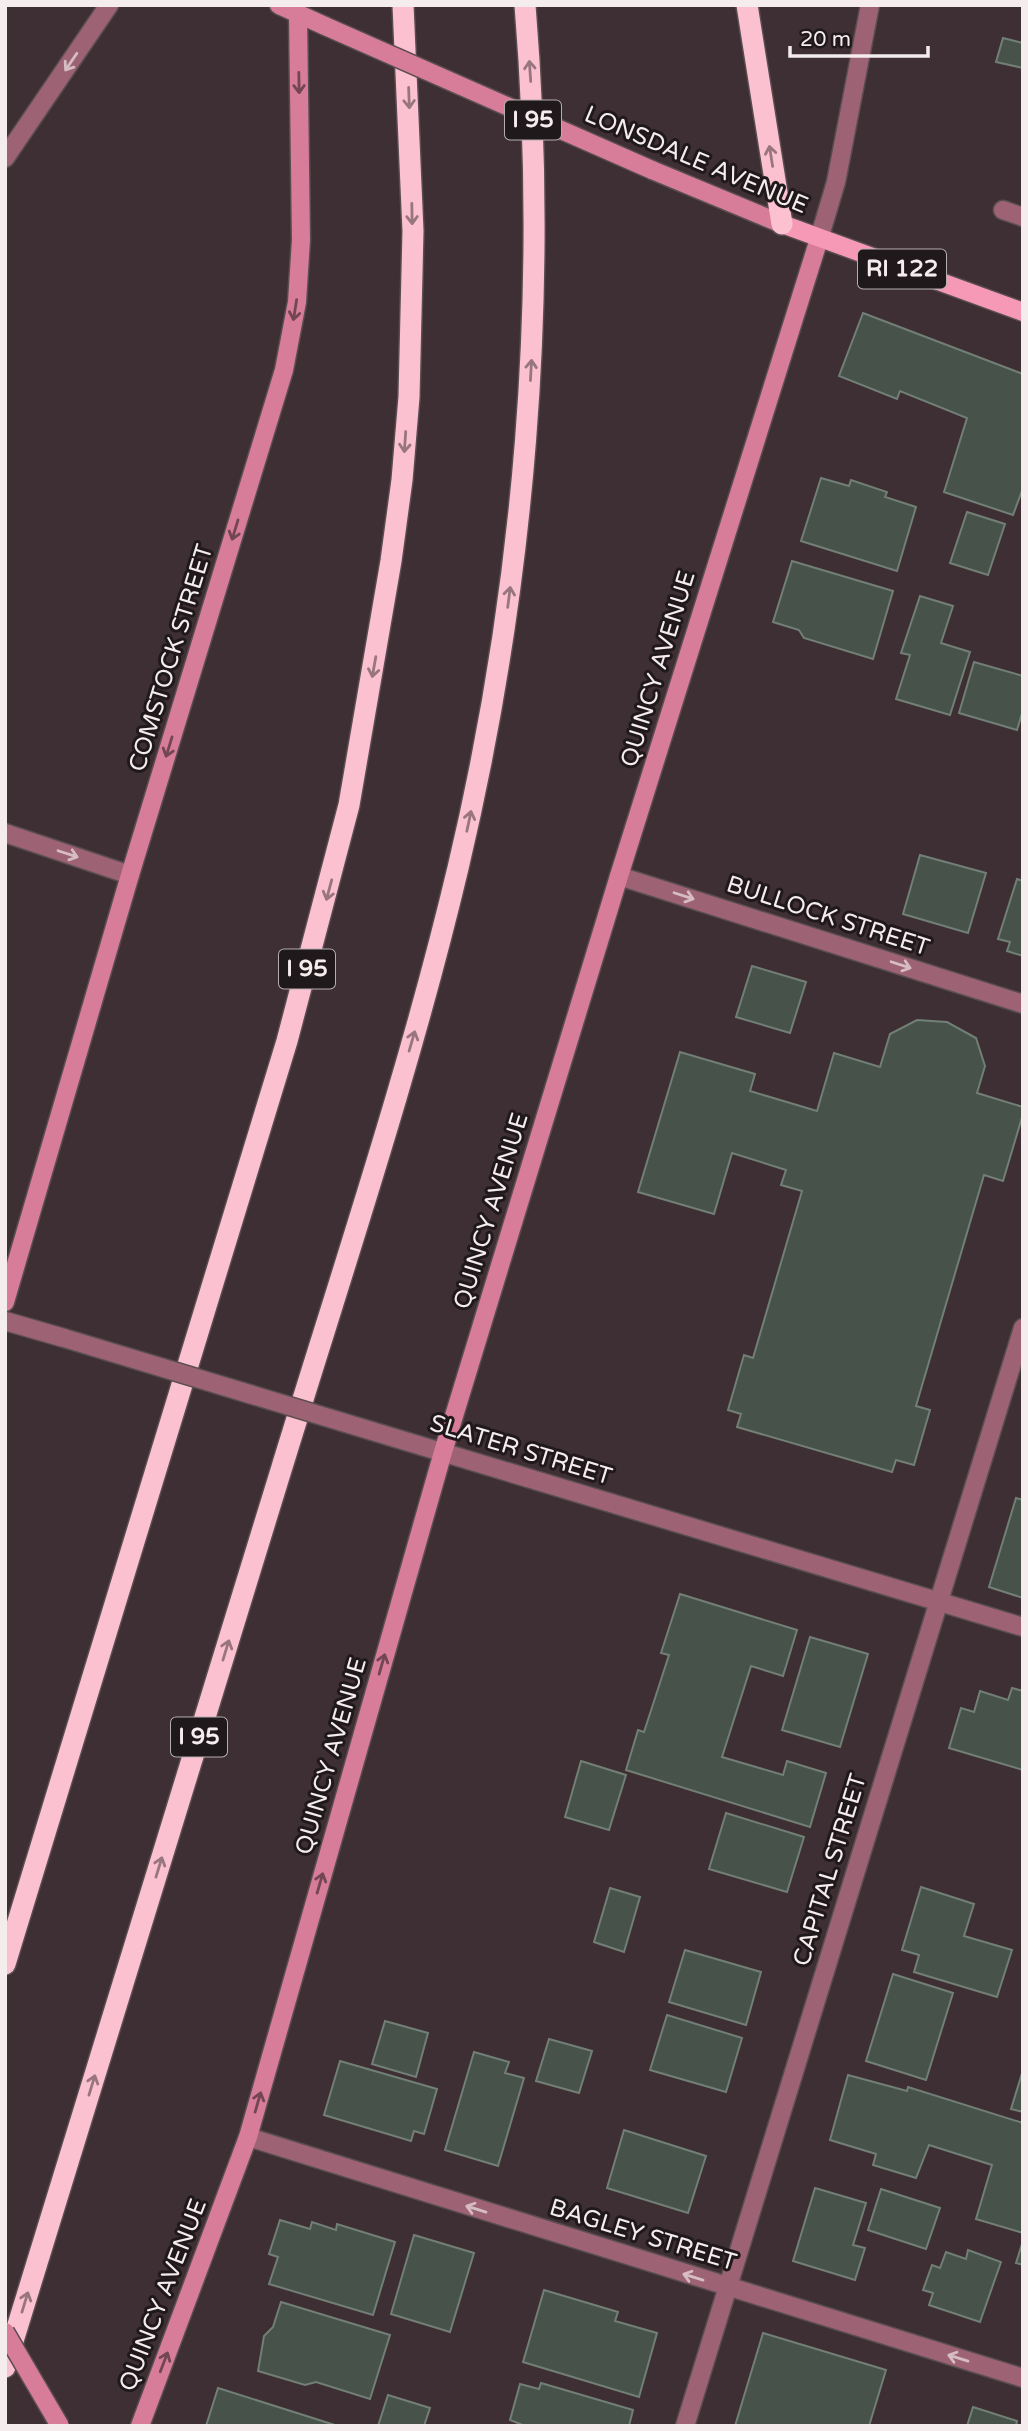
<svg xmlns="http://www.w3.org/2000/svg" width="1028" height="2431" viewBox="0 0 1028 2431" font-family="'Varela Round',sans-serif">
	<rect width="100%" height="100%" fill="#3d2f33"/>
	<g fill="#46524a" stroke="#727f76" stroke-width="2">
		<polygon points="1003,38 1023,43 1023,68 996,62"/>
		<polygon points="863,313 1023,374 1023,488 1013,515 944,492 967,418 900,391 897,399 839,376"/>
		<polygon points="821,478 849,486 851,480 887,492 885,497 916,507 897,571 801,541"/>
		<polygon points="967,512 1005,524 988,575 950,563"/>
		<polygon points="792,561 893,591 873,659 804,638 799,630 773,622"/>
		<polygon points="920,596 953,606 941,643 970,652 950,715 896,699 910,655 901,653"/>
		<polygon points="974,662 1023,676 1023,710 1017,730 959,713"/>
		<polygon points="920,855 986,873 968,933 903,914"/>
		<polygon points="1017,879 1023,881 1023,956 1007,951 1010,942 998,939"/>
		<polygon points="752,966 806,982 790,1033 736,1017"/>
		<polygon points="917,1020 947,1022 976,1038 985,1066 977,1093 1023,1107 1023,1114 1003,1181 984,1175 916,1406 930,1410 914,1465 896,1460 892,1472 737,1427 741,1414 728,1410 744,1355 753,1358 802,1191 781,1185 786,1170 732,1153 714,1214 638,1192 680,1052 755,1074 750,1091 817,1111 834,1053 880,1067 890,1034"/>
		<polygon points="1016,1498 1023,1500 1023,1598 989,1587"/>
		<polygon points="680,1594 797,1630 783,1676 751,1666 722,1757 783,1775 787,1761 826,1773 810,1827 626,1770 638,1730 644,1732 669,1655 661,1653"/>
		<polygon points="810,1637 868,1654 840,1747 782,1730"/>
		<polygon points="1012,1688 1023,1691 1023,1770 949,1748 961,1708 974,1712 980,1691 1008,1700"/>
		<polygon points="581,1761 626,1775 609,1830 565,1817"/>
		<polygon points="726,1813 804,1837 787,1892 709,1869"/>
		<polygon points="921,1887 974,1904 964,1936 1012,1950 997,1997 914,1972 919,1955 902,1950"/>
		<polygon points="610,1888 640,1897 624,1952 594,1942"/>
		<polygon points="685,1950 761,1972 746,2025 669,2002"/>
		<polygon points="893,1974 953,1993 926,2080 866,2061"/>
		<polygon points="667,2015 742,2038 726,2092 650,2070"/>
		<polygon points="385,2021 428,2033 416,2077 372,2064"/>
		<polygon points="549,2039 592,2051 579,2093 536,2081"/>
		<polygon points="474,2052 509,2062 505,2073 524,2078 498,2166 445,2150"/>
		<polygon points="340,2061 437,2089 424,2134 414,2131 411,2141 324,2115"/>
		<polygon points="1023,2070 1023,2112 1011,2109"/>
		<polygon points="848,2075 907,2091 908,2087 1023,2123 1023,2233 976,2219 992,2165 929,2145 916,2178 873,2165 876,2154 830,2140"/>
		<polygon points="624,2130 706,2156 688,2213 607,2188"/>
		<polygon points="815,2188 866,2203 853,2245 865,2248 855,2280 793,2261"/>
		<polygon points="881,2189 940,2208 926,2249 868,2230"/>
		<polygon points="280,2220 310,2229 312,2222 336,2230 337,2224 395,2242 373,2315 269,2284 278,2257 269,2254"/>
		<polygon points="414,2235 474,2253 450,2332 391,2314"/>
		<polygon points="1022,2244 1023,2245 1023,2265 1016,2263"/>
		<polygon points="968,2250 1001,2262 980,2322 929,2305 933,2293 923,2290 932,2265 940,2268 946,2252 966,2259"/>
		<polygon points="544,2290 618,2312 615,2321 657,2333 639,2397 523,2362"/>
		<polygon points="281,2302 390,2335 370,2399 316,2382 305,2385 258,2371 264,2336 273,2327"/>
		<polygon points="763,2333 886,2370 869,2426 735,2426"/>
		<polygon points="541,2383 633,2410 629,2426 525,2426 510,2420 520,2384 539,2389"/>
		<polygon points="218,2388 338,2426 206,2426"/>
		<polygon points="388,2395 430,2408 424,2426 378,2426"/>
		<polygon points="973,2407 1017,2421 1016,2426 967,2426"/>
	</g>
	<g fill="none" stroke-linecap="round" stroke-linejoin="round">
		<defs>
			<polyline id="lane" points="1003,210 1023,217"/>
			<g id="street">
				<polyline points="5,158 109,5"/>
				<polyline points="819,239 836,182 870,5"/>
				<polyline points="5,833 130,875"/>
				<polyline points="619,876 1023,1004"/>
				<polyline points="5,1321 64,1338"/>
				<polyline points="395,1438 1023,1627"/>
				<polyline points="248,2137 1023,2378"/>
				<polyline points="685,2426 1023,1328"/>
			</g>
			<g id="secondary">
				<polyline points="279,5 325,26"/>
				<polyline points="652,170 782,224"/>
				<polyline points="5,1302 130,875 284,370 297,302 301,240 298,15"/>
				<polyline points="140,2426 248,2137 443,1452 619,876 819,239"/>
			</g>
			<polyline id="primary" points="782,224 1023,312"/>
			<g id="highway">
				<polyline points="747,5 782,224"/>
				<polyline points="5,1964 287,1041 349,805 391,561 402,480 409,397 413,231 403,5"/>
				<path d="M5 2367C98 2067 190 1767 282 1467 343 1268 410 1070 458 868 525 586 549 294 525 5"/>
			</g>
		</defs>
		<use href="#lane" stroke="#5a4d51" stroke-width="21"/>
		<use href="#street" stroke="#5a4d51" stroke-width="21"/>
		<use href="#secondary" stroke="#5a4d51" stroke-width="21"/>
		<use href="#primary" stroke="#5a4d51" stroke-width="21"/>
		<use href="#highway" stroke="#5a4d51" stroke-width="24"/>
		<use href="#lane" stroke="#9d6375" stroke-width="18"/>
		<use href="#street" stroke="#9d6375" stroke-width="18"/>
		<use href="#secondary" stroke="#d77c99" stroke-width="18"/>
		<use href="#primary" stroke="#f699b6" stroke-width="18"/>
		<use href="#highway" stroke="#fbc1d1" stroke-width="21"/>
		<defs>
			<polyline id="street-bridge" points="64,1338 395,1438"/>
			<g id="secondary-bridge">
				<polyline points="325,26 652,170"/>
				<polyline points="5,2332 60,2426"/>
			</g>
		</defs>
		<use href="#street-bridge" stroke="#5a4d51" stroke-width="21" stroke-linecap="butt"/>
		<use href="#secondary-bridge" stroke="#5a4d51" stroke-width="21" stroke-linecap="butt"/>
		<use href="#street-bridge" stroke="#9d6375" stroke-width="18"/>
		<use href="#secondary-bridge" stroke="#d77c99" stroke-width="18"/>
	</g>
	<defs><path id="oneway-shaft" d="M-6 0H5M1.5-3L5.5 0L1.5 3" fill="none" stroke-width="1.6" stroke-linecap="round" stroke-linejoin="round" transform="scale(1.75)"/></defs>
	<g stroke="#d6bcc4">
		<use href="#oneway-shaft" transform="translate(71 62) rotate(124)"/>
		<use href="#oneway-shaft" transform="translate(68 854) rotate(18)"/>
		<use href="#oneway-shaft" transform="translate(684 896) rotate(18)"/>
		<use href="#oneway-shaft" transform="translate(901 965) rotate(18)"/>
		<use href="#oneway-shaft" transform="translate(476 2209) rotate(-163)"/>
		<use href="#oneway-shaft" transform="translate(693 2277) rotate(-163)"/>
		<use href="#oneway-shaft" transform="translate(958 2358) rotate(-163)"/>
	</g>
	<g stroke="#98757f">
		<use href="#oneway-shaft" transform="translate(530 71) rotate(-94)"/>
		<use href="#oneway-shaft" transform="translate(409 98) rotate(88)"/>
		<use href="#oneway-shaft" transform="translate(771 156) rotate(-99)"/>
		<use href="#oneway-shaft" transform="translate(412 214) rotate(89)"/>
		<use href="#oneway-shaft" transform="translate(531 370) rotate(-87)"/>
		<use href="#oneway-shaft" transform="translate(405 442) rotate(94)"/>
		<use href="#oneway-shaft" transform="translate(509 597) rotate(-83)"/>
		<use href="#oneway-shaft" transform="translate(374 667) rotate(100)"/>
		<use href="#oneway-shaft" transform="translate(469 821) rotate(-78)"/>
		<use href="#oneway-shaft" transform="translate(329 890) rotate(105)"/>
		<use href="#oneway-shaft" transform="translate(412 1041) rotate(-74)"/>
		<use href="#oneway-shaft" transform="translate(226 1650) rotate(-73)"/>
		<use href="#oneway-shaft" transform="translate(159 1867) rotate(-73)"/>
		<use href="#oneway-shaft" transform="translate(92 2085) rotate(-73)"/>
		<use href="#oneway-shaft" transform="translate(25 2302) rotate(-73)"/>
	</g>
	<g stroke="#724654">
		<use href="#oneway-shaft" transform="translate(299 83) rotate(89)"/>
		<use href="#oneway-shaft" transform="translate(295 310) rotate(99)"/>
		<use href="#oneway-shaft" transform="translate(235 530) rotate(107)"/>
		<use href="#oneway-shaft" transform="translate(169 747) rotate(107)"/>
		<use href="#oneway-shaft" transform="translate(382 1664) rotate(-74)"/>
		<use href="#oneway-shaft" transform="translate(320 1883) rotate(-74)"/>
		<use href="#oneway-shaft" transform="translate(258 2102) rotate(-74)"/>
		<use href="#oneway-shaft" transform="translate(164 2362) rotate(-69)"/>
	</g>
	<g text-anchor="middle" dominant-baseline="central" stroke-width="6" stroke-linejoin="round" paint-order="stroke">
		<g fill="#20191b" stroke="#b5adaf" stroke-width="2">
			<rect x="505" y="100.5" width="56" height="39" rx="5"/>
			<rect x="858" y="249.5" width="88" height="39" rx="5"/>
			<rect x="279" y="949.5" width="56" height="39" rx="5"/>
			<rect x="171" y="1717.5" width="56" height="39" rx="5"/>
		</g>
		<g font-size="23" font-weight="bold" fill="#f5ecee">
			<text x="533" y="120">I 95</text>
			<text x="902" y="269">RI 122</text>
			<text x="307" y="969">I 95</text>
			<text x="199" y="1737">I 95</text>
		</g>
		<g font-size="24" fill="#f5ecee" stroke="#20191b">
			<text transform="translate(696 160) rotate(23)">LONSDALE AVENUE</text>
			<text transform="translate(171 658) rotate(-73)">COMSTOCK STREET</text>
			<text transform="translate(658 669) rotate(-73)">QUINCY AVENUE</text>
			<text transform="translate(828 916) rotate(18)">BULLOCK STREET</text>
			<text transform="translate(491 1211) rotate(-73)">QUINCY AVENUE</text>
			<text transform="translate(521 1450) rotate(17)">SLATER STREET</text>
			<text transform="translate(331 1756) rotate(-74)">QUINCY AVENUE</text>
			<text transform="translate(830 1870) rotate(-73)">CAPITAL STREET</text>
			<text transform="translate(643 2235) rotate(17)">BAGLEY STREET</text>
			<text transform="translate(163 2295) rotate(-69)">QUINCY AVENUE</text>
		</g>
	</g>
	<rect width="1028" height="2431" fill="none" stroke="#f5ecee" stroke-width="14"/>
	<path d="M790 46v10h138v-10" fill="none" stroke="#f5ecee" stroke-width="3.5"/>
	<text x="800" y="46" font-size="21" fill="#f5ecee" stroke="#20191b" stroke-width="5" paint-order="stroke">20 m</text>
</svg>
